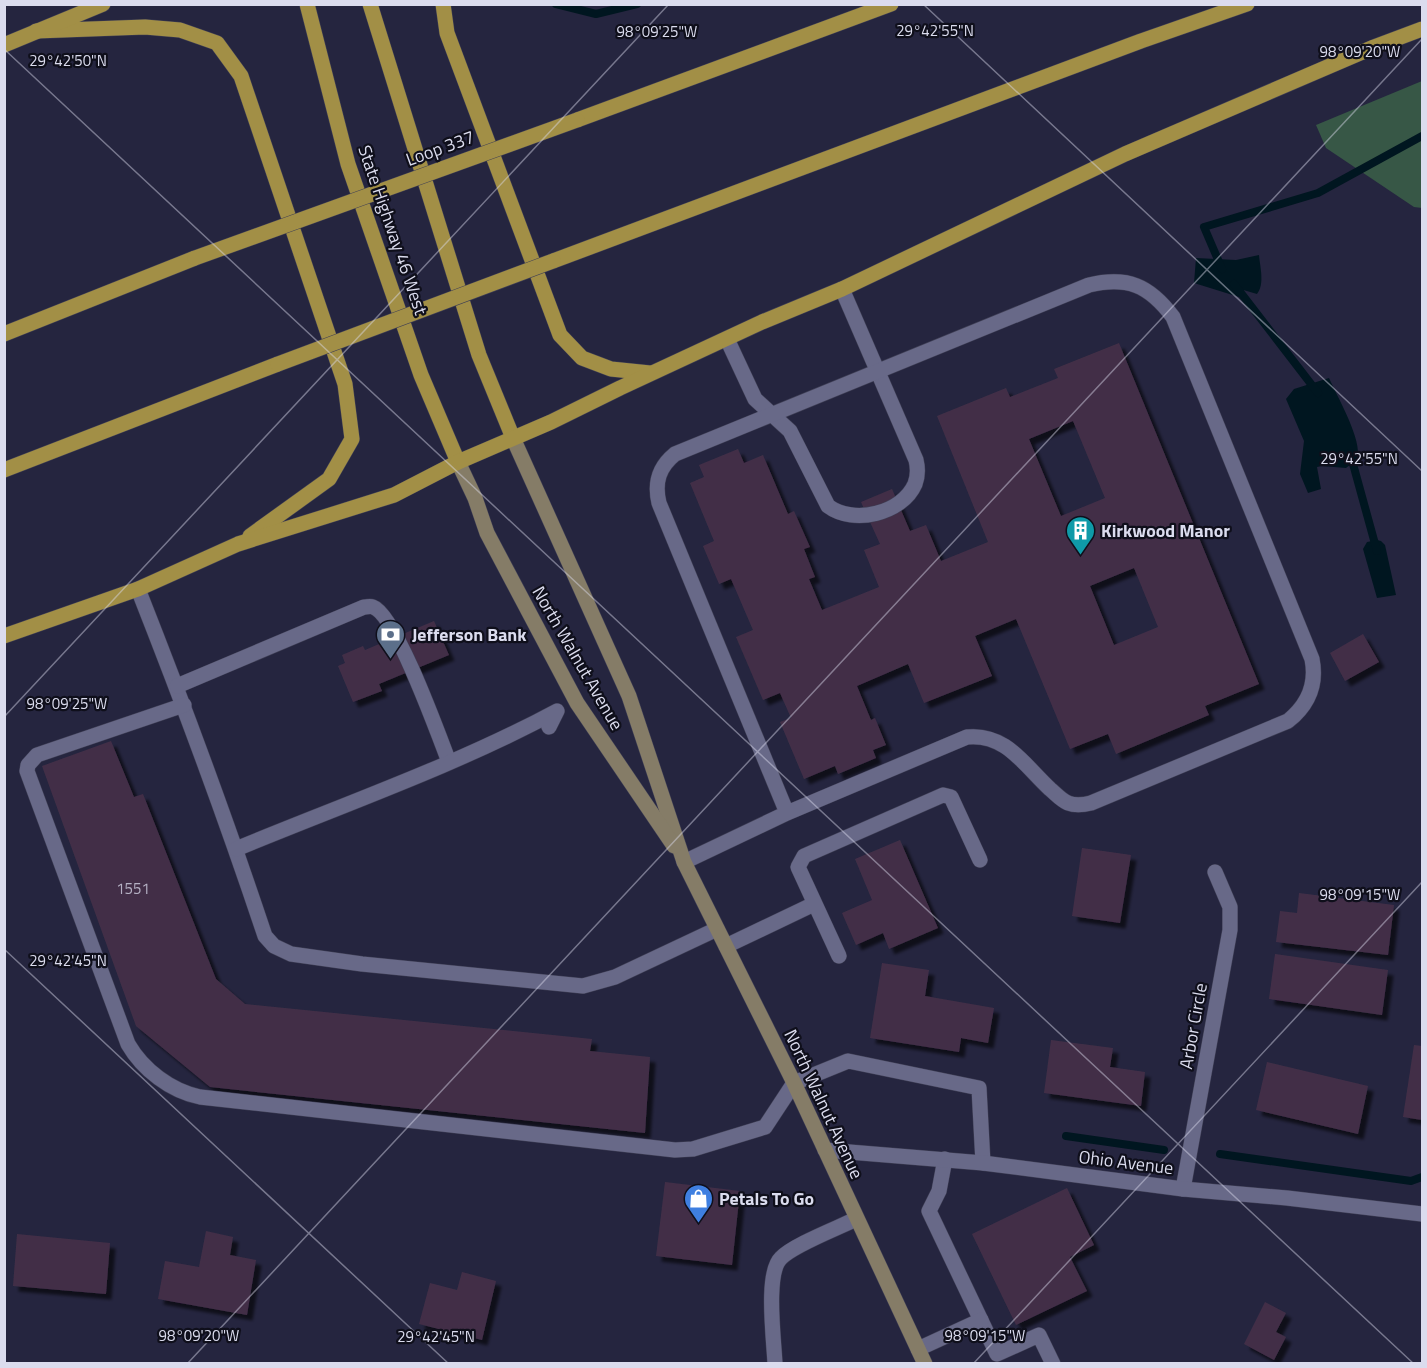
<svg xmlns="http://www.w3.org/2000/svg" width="1427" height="1368" viewBox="0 0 1427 1368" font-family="'Titillium Web',sans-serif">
	<defs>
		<filter id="shadow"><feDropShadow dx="5.5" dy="5.5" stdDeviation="1.5" flood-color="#0009"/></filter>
	</defs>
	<rect width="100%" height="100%" fill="#25253f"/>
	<polygon fill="#375746" points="1422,81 1422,208 1414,207 1326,148 1316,125"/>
	<g fill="#001620">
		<path d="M1259 255C1260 267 1265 284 1257 294L1240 289 1239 297 1194 283 1196 258 1236 260Z"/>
		<path d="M1329 378C1337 396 1359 434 1358 454 1358 460 1351 464 1346 468L1322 466 1317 467 1321 489 1308 493 1300 474 1304 441 1286 399 1294 389Z"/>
		<polygon points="1377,540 1381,541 1385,545 1396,595 1377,598 1363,549 1367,542"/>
	</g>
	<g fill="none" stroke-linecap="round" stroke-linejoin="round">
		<g stroke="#001620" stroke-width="8">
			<polyline points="556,4 596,14 637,4"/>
			<polyline points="1222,269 1204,227 1318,193 1422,136"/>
			<polyline points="1234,284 1318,393"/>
			<polyline points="1350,453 1377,551"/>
			<polyline points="1066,1136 1164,1150"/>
			<polyline points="1220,1154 1411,1181 1422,1177"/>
		</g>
	</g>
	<g fill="#422f47" fill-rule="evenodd" filter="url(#shadow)">
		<path d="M1119 343 1259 684 1205 706 1209 715 1116 754 1108 734 1070 749 1016 619 975 636 992 676 924 703 908 664 857 686 871 720 875 718 886 745 873 750 876 758 838 774 835 766 804 779 780 722 791 718 780 693 763 700 736 637 753 630 731 579 719 584 703 546 714 541 690 483 704 477 699 465 738 449 744 463 763 455 788 514 794 511 810 547 804 549 815 577 809 579 822 610 879 587 864 550 880 544 861 502 892 489 910 531 926 525 941 561 988 542 937 416 1006 388 1010 397 1058 378 1054 369ZM1073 421 1105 498 1061 516 1029 439ZM1134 568 1158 627 1114 645 1090 586Z"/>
		<polygon points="434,621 449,655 379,684 382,691 353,702 338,666 345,663 342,655 363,646 365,650"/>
		<polygon points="1363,634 1379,662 1345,681 1330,653"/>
		<polygon points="111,741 134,797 143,794 216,979 245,1004 592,1039 590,1051 650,1057 645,1133 210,1087 136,1026 42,766"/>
		<polygon points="900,840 938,928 889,949 883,933 856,945 842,913 872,900 855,859"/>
		<polygon points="1082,848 1131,855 1120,923 1072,916"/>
		<polygon points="1299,893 1394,905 1388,955 1276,942 1280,911 1297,913"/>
		<polygon points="1275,954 1388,970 1382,1015 1269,999"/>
		<polygon points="882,963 929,970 925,996 994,1008 988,1043 961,1038 959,1052 870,1038"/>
		<polygon points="1051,1040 1113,1048 1110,1067 1145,1072 1141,1106 1044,1093"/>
		<polygon points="1414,1045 1422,1046 1422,1120 1403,1117"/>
		<polygon points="1267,1062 1368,1086 1358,1134 1256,1110"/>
		<polygon points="665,1182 740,1191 732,1265 656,1256"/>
		<polygon points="1067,1188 1094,1245 1070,1257 1087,1291 1016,1325 972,1234"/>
		<polygon points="206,1231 233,1237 230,1255 256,1260 247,1315 158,1299 165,1261 199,1267"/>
		<polygon points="17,1234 110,1243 106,1294 13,1286"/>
		<polygon points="462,1272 496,1281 482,1340 419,1324 430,1283 457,1290"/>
		<polygon points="1265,1302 1286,1313 1276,1332 1286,1337 1274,1360 1244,1344"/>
	</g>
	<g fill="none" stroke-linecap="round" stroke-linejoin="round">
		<defs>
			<g id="service">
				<path d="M727 339 755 399 790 431 828 506C853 525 902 514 915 484 918 476 918 468 916 460L842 289"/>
				<path d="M138 589C183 703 226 819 265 936L274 946 291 954 362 964 583 986 615 977 717 929"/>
				<path d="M177 686 364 607C367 607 370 606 373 607 395 614 439 736 449 762"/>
				<path d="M184 705 37 755 28 765 27 771 128 1044C143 1070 171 1091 200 1097L675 1150 693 1149 765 1127 794 1083 848 1061 979 1088 983 1163"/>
				<path d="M236 849C342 805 457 765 557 711L549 727"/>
				<path d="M684 862 787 813 967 737C1006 733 1024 765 1050 789 1055 793 1061 800 1068 803 1076 806 1083 805 1091 803L1288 721C1308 705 1317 684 1312 659L1173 317C1149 285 1127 276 1089 285L675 454C659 467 654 482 659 503L787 813"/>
				<polyline points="726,946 814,904"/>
				<polyline points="839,956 798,867 804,856 943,795 951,797 980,860"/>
				<polyline points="945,1159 939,1191 929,1211 997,1354 1039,1335 1053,1364"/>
				<polyline points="918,1349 981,1320"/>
				<path d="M775 1364C774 1340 765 1273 781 1258 793 1245 838 1228 856 1219"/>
			</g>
			<polyline id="minor" points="1183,1189 1230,930 1230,907 1215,872"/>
			<polyline id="tertiary" points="825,1150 983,1163 1183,1189 1287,1198 1422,1214"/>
			<g id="secondary">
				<polyline points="513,438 629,696 684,862 794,1083 925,1364"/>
				<polyline points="458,462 475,498 487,533 577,703 674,846"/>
			</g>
			<g id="primary">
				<polyline points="307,4 348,164 421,375 458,462"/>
				<polyline points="370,4 479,355 513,438"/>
				<polyline points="443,4 447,33 560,335 582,358 611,369 650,373"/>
				<polyline points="36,31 145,27 180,30 217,43 241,76 345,384 352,439 329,479 250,536"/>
				<polyline points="4,45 103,4"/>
				<polyline points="577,120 891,4"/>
				<polyline points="553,261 1141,41 1247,4"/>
				<polyline points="4,334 195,258"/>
				<polyline points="4,470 278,364"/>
				<polyline points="4,636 138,589 238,544 394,495 458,462 551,422 620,388 762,322 842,289 1125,154 1374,47 1422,29"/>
			</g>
		</defs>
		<use href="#service" stroke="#3f3f55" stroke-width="16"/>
		<use href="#minor" stroke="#3f3f55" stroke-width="16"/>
		<use href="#tertiary" stroke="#3f3f55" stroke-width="16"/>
		<use href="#secondary" stroke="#3f3f55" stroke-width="16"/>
		<use href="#primary" stroke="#3f3f55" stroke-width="16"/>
		<use href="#service" stroke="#686988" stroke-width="15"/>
		<use href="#minor" stroke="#686988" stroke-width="15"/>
		<use href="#tertiary" stroke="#686988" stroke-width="15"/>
		<use href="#secondary" stroke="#857c67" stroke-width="15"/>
		<use href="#primary" stroke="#a28f46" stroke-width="15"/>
		<defs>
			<g id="primary-bridge">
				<polyline points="195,258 577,120"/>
				<polyline points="278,364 553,261"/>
			</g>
		</defs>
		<use href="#primary-bridge" stroke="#3f3f55" stroke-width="16" stroke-linecap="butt"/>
		<use href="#primary-bridge" stroke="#a28f46" stroke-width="15"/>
	</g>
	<path fill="none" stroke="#dbdcee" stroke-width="1.5" stroke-opacity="0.45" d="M923 4 1422 471M4 49 1414 1364M4 717 669 4M4 949 449 1364M187 1364 1422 39M973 1364 1422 882"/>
	<defs>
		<symbol id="building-pin" viewBox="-11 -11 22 30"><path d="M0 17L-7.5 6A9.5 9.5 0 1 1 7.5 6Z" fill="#0f9aa8" stroke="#0f0f1b"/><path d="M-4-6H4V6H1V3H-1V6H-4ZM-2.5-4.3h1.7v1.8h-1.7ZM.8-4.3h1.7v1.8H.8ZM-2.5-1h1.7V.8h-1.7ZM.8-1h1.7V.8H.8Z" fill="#fff"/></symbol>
		<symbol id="bank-pin" viewBox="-11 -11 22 30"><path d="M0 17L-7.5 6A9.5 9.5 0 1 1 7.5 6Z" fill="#5c6f8a" stroke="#0f0f1b"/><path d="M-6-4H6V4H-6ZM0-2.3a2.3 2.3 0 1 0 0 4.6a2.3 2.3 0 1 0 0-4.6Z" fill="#fff"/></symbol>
		<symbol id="shop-pin" viewBox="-11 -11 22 30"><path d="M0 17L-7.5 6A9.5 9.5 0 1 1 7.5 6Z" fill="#3f7fe0" stroke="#0f0f1b"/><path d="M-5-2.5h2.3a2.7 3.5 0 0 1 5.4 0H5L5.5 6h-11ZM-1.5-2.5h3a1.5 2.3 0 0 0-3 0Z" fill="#fff"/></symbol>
	</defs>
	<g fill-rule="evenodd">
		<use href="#building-pin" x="1064" y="514" width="33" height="45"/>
		<use href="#bank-pin" x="374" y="618" width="33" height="45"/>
		<use href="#shop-pin" x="682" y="1182" width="33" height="45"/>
	</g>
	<g text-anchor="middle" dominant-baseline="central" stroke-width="4.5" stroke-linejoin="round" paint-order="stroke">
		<g font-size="15" fill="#b5b1c4">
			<text x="133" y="888">1551</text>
		</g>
		<g font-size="18" fill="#dbdcee" stroke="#0f0f1b">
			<text transform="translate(440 148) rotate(-20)">Loop 337</text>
			<text transform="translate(393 230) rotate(71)">State Highway 46 West</text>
			<text transform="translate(578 658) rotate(60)">North Walnut Avenue</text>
			<text transform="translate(1193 1026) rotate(-80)">Arbor Circle</text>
			<text transform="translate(824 1104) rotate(65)">North Walnut Avenue</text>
			<text transform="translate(1126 1162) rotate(7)">Ohio Avenue</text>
		</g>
		<g font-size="18" font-weight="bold" fill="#dbdcee" stroke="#0f0f1b" text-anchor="start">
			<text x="1101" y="530">Kirkwood Manor</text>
			<text x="412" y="634">Jefferson Bank</text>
			<text x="719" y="1198">Petals To Go</text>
		</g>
	</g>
	<g font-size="15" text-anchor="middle" fill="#dbdcee" stroke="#0f0f1b" stroke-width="4.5" stroke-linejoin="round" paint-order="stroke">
		<text x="935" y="36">29°42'55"N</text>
		<text x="657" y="37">98°09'25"W</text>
		<text x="1360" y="57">98°09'20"W</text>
		<text x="68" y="66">29°42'50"N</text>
		<text x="1359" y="464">29°42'55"N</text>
		<text x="67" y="709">98°09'25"W</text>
		<text x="1360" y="900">98°09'15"W</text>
		<text x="68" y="966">29°42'45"N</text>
		<text x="199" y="1341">98°09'20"W</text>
		<text x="985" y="1341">98°09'15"W</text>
		<text x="436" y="1342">29°42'45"N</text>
	</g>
	<rect width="1427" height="1368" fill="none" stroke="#dbdcee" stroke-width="12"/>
</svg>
